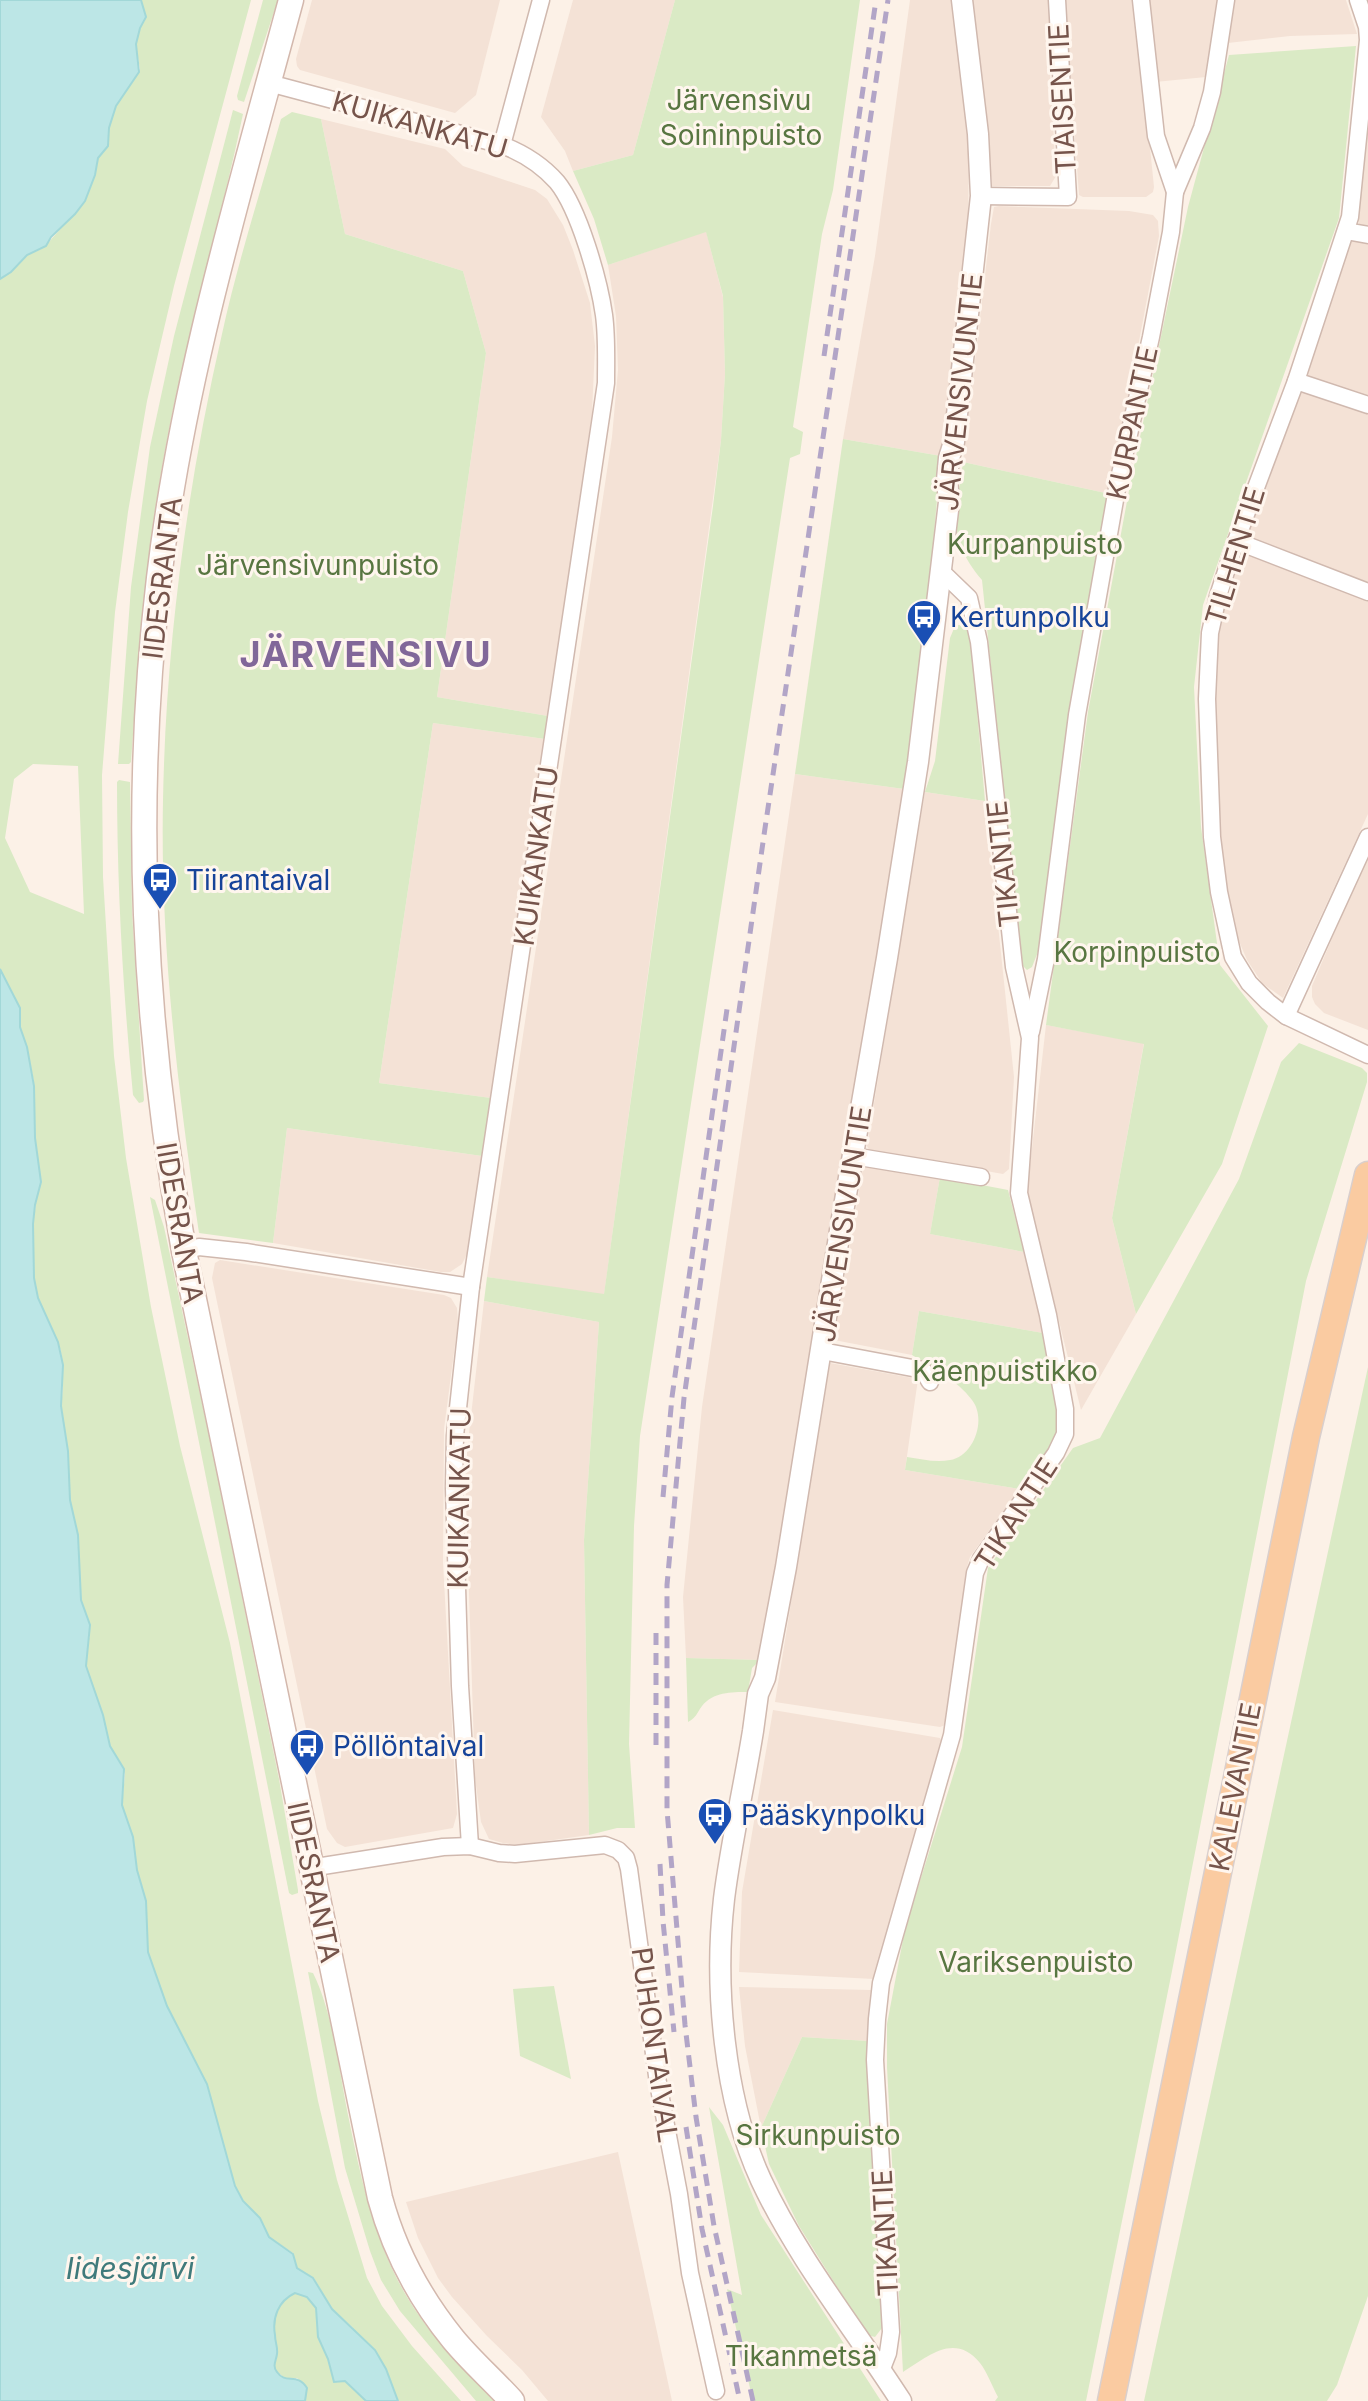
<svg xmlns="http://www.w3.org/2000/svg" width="1368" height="2401" viewBox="0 0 1368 2401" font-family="Inter,sans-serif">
	<rect width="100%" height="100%" fill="#fcf1e7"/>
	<g fill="#f4e2d6">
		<polygon points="312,0 500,0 476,95 455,113 300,70 297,66 296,59"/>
		<polygon points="573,0 675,0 633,155 573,171 565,151 541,117"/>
		<polygon points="910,0 952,0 969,128 968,242 941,456 843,439 875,256"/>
		<polygon points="972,0 1049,0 1049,55 1056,176 1050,186 992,186 986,108"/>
		<polygon points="1065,0 1135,0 1154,187 1153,192 1146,197 1083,197 1079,195"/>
		<polygon points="1148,0 1218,0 1206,77 1155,82"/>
		<polygon points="1235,0 1346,0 1357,34 1290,36 1228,43"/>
		<polygon points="1368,81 1368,229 1359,225 1358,217"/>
		<polygon points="321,119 445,149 463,166 535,190 547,199 563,225 573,250 590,303 595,346 592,413 548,716 437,697 486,353 463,271 345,234"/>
		<polygon points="999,206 1129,211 1153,215 1158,221 1159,236 1110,494 963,462 991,224 994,207"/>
		<polygon points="706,231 723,297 725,374 721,440 604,1295 487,1277 612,437 618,370 616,316 608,265"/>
		<polygon points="1353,240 1368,241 1368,397 1307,377 1346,246"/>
		<polygon points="1301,391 1368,414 1368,582 1247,537"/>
		<polygon points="1240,549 1368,601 1368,814 1283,998 1262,983 1247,960 1239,941 1231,921 1217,835 1213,747 1214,649 1231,572"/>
		<polygon points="433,723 545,739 491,1098 379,1083"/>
		<polygon points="795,774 904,789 760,1660 686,1658 683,1597 702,1407"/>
		<polygon points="925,792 985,801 1014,1077 1009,1169 1003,1174 874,1151 869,1150 867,1146"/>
		<polygon points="1368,853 1368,1030 1324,1013 1315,1004 1312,997 1312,986"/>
		<polygon points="1046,1025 1144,1043 1112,1218 1136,1314 1081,1410 1027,1192"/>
		<polygon points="287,1128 482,1156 468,1252 462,1264 450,1272 441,1272 273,1243"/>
		<polygon points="870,1166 940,1177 930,1234 1024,1252 1043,1333 919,1311 912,1355 834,1340 862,1173 863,1169"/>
		<polygon points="220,1260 444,1295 451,1298 457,1308 458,1322 444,1429 443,1563 457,1814 453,1828 345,1847 337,1843 327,1829 212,1278 215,1263"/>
		<polygon points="484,1301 599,1322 584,1540 589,1835 518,1845 503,1843 489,1839 481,1822 475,1778 465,1469"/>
		<polygon points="830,1363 918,1379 905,1470 1019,1489 970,1557 967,1567 948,1720 945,1725 940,1727 775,1702"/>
		<polygon points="773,1710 934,1737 940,1738 943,1744 874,1979 739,1972 742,1892"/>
		<polygon points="739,1987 871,1990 868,2041 802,2037 761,2128 745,2046"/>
		<polygon points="618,2152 672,2401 548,2401 522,2370 487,2336 452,2297 438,2278 418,2238 406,2202"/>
	</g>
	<g fill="#daeac5" fill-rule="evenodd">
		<path d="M141 0H251L174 286 147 401 128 512 115 612 102 775 103 877 114 1056 126 1158 151 1307 180 1446 230 1643 318 2101 337 2180 367 2278 382 2306 412 2346 461 2401H398L352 2327 332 2309 314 2278 297 2268 293 2253 269 2237 260 2218 243 2201 235 2186 207 2084 167 2006 151 1965 146 1937V1901L137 1870 133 1837 122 1805 125 1774 122 1765 110 1746 103 1715 86 1666V1656L90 1633 88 1618 81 1600 78 1535 70 1500 68 1451 61 1406 63 1388 61 1351 38 1298 34 1278 33 1224 40 1176 35 1138 34 1082 27 1047 20 1027 21 1012 0 969V279L11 272 27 255 41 249 48 243 85 201 95 175 98 158 108 145 109 128 116 106 140 69 136 45 140 28 145 20ZM33 764 78 766 84 914 30 892 5 838 14 779Z"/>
		<polygon points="263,0 278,0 244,102 238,100 237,96"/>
		<polygon points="675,0 860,0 833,190 822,234 793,427 803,432 800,454 790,458 640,1436 634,1526 629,1744 635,1828 617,1828 589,1835 584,1540 599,1322 484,1301 487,1277 604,1294 713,506 721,440 725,374 723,296 706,232 608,265 594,219 573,171 633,155"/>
		<polygon points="1356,46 1339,218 1203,605 1194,687 1201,827 1220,965 1268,1026 1222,1164 1136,1314 1112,1218 1144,1044 1046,1025 1088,712 1130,485 1188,207 1229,55"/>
		<path d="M233 110 243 114C221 220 190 323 169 429 147 539 139 651 131 762L129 764H118L131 587 150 447 174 336Z"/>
		<path d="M292 112 321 119 345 234 463 271 486 353 437 697 548 716 545 739 433 723 379 1083 491 1098 482 1156 287 1128 273 1243 199 1233C178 1090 160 945 163 800 166 643 187 487 222 334 238 261 261 190 281 119Z"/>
		<polygon points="843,439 941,456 926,621 904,789 795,774"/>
		<path d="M963 462 1110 494 1041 944 1032 967 1027 970 1022 965 982 580C946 537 956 514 963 462Z"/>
		<polygon points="959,625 967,627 970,633 985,801 925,792 935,761 950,638 955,626"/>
		<path d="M119 780 130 782 132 912 144 1100 143 1102 139 1103 133 1095C123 991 117 887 117 782Z"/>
		<path d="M1299 1043 1362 1068 1367 1073V1082L1306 1281 1172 1971 1086 2401H995L998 2397C992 2386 987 2372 980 2363 955 2332 928 2356 903 2372L887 2067V2024L905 1929 962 1747 988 1568 1073 1448 1100 1438 1239 1179 1281 1062Z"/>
		<polygon points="940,1177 1008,1190 1024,1252 930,1234"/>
		<polygon points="150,1197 155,1200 164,1227 211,1445 279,1779 298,1890 298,1893 292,1895 289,1893"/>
		<path d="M919 1311 1043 1333C1049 1361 1065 1418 1054 1444 1047 1460 1030 1476 1019 1489L905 1470 907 1457C921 1459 936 1463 950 1460 974 1456 987 1419 972 1400 957 1380 933 1368 912 1355Z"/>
		<polygon points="1368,1367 1368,2296 1337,2385 1327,2401 1144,2401"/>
		<path d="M686 1658 760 1660 752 1668 748 1692C731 1692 713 1692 702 1706 696 1714 697 1717 688 1722Z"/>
		<path d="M308 1972 313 1973C333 2013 339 2070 348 2115 362 2184 377 2255 418 2314 439 2346 469 2373 494 2401H476L400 2311 381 2280 370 2251 345 2168Z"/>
		<polygon points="554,1986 571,2079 520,2056 513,1989"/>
		<polygon points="802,2037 868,2041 882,2328 875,2337 867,2335 799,2226 769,2164 761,2128"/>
		<polygon points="709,2107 723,2125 761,2215 881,2401 753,2401 727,2289 742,2295"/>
		<path d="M295 2293 307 2297 316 2308 318 2337 328 2359 334 2382 345 2381 366 2401H305L307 2388 297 2378 286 2379 275 2370C274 2363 277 2358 277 2351 277 2344 274 2338 274 2331 273 2315 279 2300 295 2293Z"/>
	</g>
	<g fill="#bce6e6" stroke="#a2d8d8" stroke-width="2">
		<polygon points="0,0 141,0 146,17 140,28 136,44 139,72 116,106 109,128 108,146 98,158 95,175 85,201 75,214 51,237 46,246 27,255 11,272 0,279"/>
		<path d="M0 969 20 1008V1027L27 1047 34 1086 35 1138 41 1182 35 1205 33 1224 34 1278 38 1298 58 1342 63 1365 61 1406 68 1451 70 1500 78 1535 81 1600 90 1625 86 1666 103 1715 110 1746 124 1769 122 1805 133 1837 137 1870 146 1901 148 1952 167 2006 207 2084 235 2186 243 2201 260 2218 269 2237 293 2254 297 2268 313 2278 332 2309 375 2350 386 2369 398 2401H366L345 2381 334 2382 328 2359 318 2337 316 2308 307 2297 295 2293C278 2301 272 2318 275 2335 275 2342 278 2347 277 2354 276 2361 272 2366 277 2372 286 2385 297 2372 307 2388L305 2401H0Z"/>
	</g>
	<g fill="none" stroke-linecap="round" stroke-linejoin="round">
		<defs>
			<g id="minor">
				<polyline points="1358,0 1367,27 1368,40 1350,217 1296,381 1236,541 1218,596 1210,633 1207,699 1212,837 1219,892 1233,957 1249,983 1268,1002 1286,1016 1368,1055"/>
				<path d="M269 83 502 145C523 153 542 165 557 182 579 209 599 280 604 315 607 337 606 361 606 383L471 1287 455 1436 454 1488 460 1686 470 1846"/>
				<polyline points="502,145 541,0"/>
				<polyline points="1175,192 1202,128 1212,92 1226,0"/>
				<polyline points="981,196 1068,197 1057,0"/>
				<polyline points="1346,231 1368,235"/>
				<polyline points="1296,381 1368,405"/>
				<polyline points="1236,541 1368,592"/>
				<polyline points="1286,1016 1368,837"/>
				<polyline points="1031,1032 1046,959 1077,715 1118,483 1151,337 1171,232 1175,192 1156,136 1141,0"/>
				<polyline points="853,1156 981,1177"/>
				<polyline points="184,1251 199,1247 246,1252 471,1287"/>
				<polyline points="822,1351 923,1370 930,1382"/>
				<polyline points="310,1868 443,1847 470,1846 499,1853 515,1854 605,1845 618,1850 626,1858 629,1869 658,2083 679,2194 690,2273 716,2391"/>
				<polyline points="881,2371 888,2353 891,2332 875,2060 877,2019 881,1983 952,1735 975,1573 981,1559 1056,1453 1065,1434 1065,1409 1048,1315 1019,1193 1030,1038 1014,967 979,642 969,598 941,571"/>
			</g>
			<path id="tertiary" d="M901 2401C854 2328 798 2259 761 2180 724 2100 714 1987 724 1899 731 1843 744 1787 753 1731L758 1694 765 1678 786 1567 842 1218 887 958 918 762 949 502 947 480 949 458 954 442 981 196 978 134 962 0"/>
			<path id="secondary" d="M291 0C240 190 182 381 159 578 132 806 143 1024 184 1251L380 2198C394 2250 419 2297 453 2339 471 2361 493 2380 512 2401"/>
			<polyline id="primary" points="1111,2401 1306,1437 1368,1175"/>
		</defs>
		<use href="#minor" stroke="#d0b9af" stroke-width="19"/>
		<use href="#tertiary" stroke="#d0b9af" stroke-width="23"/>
		<use href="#secondary" stroke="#d3b8ad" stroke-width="27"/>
		<use href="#primary" stroke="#d9cfcd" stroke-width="29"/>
		<use href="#minor" stroke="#fff" stroke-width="16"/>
		<use href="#tertiary" stroke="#fff" stroke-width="20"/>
		<use href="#secondary" stroke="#fff" stroke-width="24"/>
		<use href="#primary" stroke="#facba1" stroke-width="26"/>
		<g stroke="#b2a5c7" stroke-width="5" stroke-dasharray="12 8" stroke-linecap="butt">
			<polyline points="824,356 876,0"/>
			<polyline points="663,1497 672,1397 727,1009"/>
			<polyline points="656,1633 656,1752"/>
			<polyline points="660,1864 663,1921 674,2032"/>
			<polyline points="686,2127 702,2229 740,2401"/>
			<polyline points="753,2401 714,2226 696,2117 685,2025 667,1810 667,1585 684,1398 764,835 888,0"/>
		</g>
	</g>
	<defs>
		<symbol id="bus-pin" viewBox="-11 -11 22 30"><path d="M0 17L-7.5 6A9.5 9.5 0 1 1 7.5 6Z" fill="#1a4fb4" stroke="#fff6ee"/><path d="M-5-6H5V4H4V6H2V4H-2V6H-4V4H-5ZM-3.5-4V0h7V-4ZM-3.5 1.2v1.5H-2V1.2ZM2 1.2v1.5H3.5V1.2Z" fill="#fff"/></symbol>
	</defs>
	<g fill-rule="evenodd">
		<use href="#bus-pin" x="904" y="597" width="40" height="54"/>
		<use href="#bus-pin" x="140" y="860" width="40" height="54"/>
		<use href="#bus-pin" x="287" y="1726" width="40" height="54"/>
		<use href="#bus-pin" x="695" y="1795" width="40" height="54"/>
	</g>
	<g text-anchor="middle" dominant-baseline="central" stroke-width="6" stroke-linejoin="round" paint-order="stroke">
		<g font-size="28" fill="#76544b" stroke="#fff6ee">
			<text transform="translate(1062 99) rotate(-93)">TIAISENTIE</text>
			<text transform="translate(420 125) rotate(16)">KUIKANKATU</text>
			<text transform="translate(960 392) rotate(-84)">JÄRVENSIVUNTIE</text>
			<text transform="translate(1132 423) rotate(-78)">KURPANTIE</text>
			<text transform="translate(1235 556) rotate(-73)">TILHENTIE</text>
			<text transform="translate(162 578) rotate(-83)">IIDESRANTA</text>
			<text transform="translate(536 856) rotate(-82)">KUIKANKATU</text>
			<text transform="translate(1003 864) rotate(-96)">TIKANTIE</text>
			<text transform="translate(180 1223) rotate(80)">IIDESRANTA</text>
			<text transform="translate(843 1224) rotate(-81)">JÄRVENSIVUNTIE</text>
			<text transform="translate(459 1498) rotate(-89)">KUIKANKATU</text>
			<text transform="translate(1016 1514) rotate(-57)">TIKANTIE</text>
			<text transform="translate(1235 1787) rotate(-79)">KALEVANTIE</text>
			<text transform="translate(314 1882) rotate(78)">IIDESRANTA</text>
			<text transform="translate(655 2045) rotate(82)">PUHONTAIVAL</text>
			<text transform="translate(885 2233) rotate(-93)">TIKANTIE</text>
		</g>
		<g font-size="28" fill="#587641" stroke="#fff6ee">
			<text x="739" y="100">Järvensivu</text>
			<text x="741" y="135">Soininpuisto</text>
			<text x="1035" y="544">Kurpanpuisto</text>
			<text x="318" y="565">Järvensivunpuisto</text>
			<text x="1137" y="952">Korpinpuisto</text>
			<text x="1005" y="1371">Käenpuistikko</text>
			<text x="1036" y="1962">Variksenpuisto</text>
			<text x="818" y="2135">Sirkunpuisto</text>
			<text x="801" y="2356">Tikanmetsä</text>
		</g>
		<g font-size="28" fill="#164399" stroke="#fff6ee" text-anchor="start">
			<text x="950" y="617">Kertunpolku</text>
			<text x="186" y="880">Tiirantaival</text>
			<text x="333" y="1746">Pöllöntaival</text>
			<text x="741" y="1815">Pääskynpolku</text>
		</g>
		<g font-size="30" font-style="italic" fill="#3f7a7b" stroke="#fff6ee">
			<text x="130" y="2268">Iidesjärvi</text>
		</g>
		<g font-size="36" font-weight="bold" letter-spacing="2" fill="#816799" stroke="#fff6ee">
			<text x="366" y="654">JÄRVENSIVU</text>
		</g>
	</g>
</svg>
